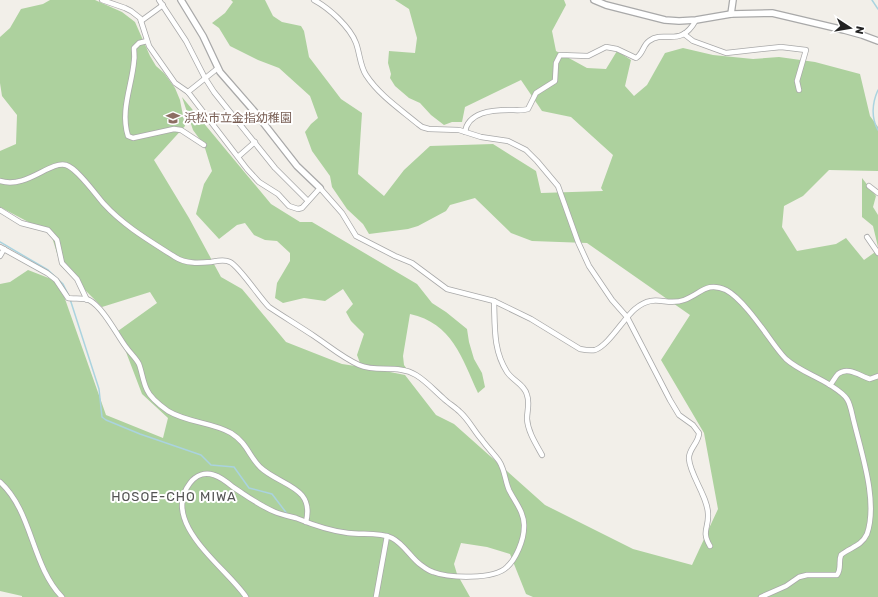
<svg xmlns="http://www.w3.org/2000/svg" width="878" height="597" viewBox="0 0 878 597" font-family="Rubik,'Noto Sans JP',sans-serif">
	<rect width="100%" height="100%" fill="#f2efe9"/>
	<g fill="#add19e">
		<path d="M50 0H95L122 12 135 22 150 56 156 66 164 73 175 88 180 100 185 126 154 160 189 218 221 277 242 289 286 342 342 364 369 368 360 363 357 355 364 334 351 321 346 312 353 304 343 289 325 301 304 298 283 303 275 298 277 283 290 261V253L277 241 265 240 254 235 245 223 237 225 219 239 196 214 204 184 212 171 204 145 193 130 182 97 271 204 300 222H312L417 284 432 303 446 312 467 329 469 342 474 359 482 373 485 387 478 393C462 358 452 323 410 314L403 356 404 365 409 372 375 369 405 375 436 415 454 424 545 505 633 549 692 565 718 509 704 433 661 360 690 315 587 243 532 241 511 233 475 198 450 205 446 211 418 226 408 229 369 234 363 224 347 209 332 187 330 176 312 151 305 132 311 124 318 118 310 96 279 68 258 60 230 46 219 28 212 23 225 13 233 2 231 0H265L273 16 282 22 301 26 304 31 309 57 341 99 362 113 358 174 384 196 404 170 430 146 493 144 536 171 541 193 603 191 601 188 613 155 571 117 542 111 521 80 465 107 462 122H452L444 125 431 115 420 103 409 98 395 86 390 78 391 74 388 63 389 51 415 53 417 38 409 9 395 0H564L566 5 552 31 556 51 587 68 606 69 617 51 631 60 625 86 634 96 647 85 665 53 683 48 713 55 753 59 779 57 815 62 860 74 870 116 878 127V171L829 170 803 196 784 206 782 227 797 251 836 244 846 238 864 260 878 250V247V597H533L526 594 510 554 487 547 461 543 454 564 457 574 470 597H22V596L0 591V284L10 282 28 270 59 282 106 415 163 438 168 418 142 394 118 331 157 303 150 292 102 307 61 266 51 234 0 207V151L16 144 17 115 2 96 0 83V37L10 28 21 9 43 4Z"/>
		<polygon points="862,178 876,196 873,207 878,215 878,247 873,226 862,217"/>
	</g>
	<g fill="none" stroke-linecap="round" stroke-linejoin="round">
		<g stroke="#aad3df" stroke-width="1.5">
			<polyline points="872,0 878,9"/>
			<path d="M878 90C872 103 871 118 878 130"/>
			<polyline points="0,242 48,270 63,284 68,294"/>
			<polyline points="70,299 99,389 102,417 106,420 140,434 201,455 211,465 234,467 249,488 272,494 288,515"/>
		</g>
		<defs>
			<g id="minor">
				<path d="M102 0 125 8 131 11 140 18 149 46 175 83 188 92 247 169 259 182 278 194 289 206 298 209 302 208 320 188 342 213 356 236 395 256 412 263 447 289 494 301 531 319 580 349C585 350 590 351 595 350 608 346 624 318 635 309 655 292 666 307 684 300 701 294 706 281 726 290 743 299 764 331 776 347 779 351 782 355 786 359 798 370 816 376 830 385 833 382 835 377 838 374 848 366 860 376 870 379L878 376"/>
				<polyline points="159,0 186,41 205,78 214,92 275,168 308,201"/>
				<path d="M314 0C329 8 350 27 356 43 360 54 360 66 366 75 379 95 400 109 418 124L422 127 429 129 459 130 481 137 508 141 526 150 537 161 558 186 578 242 589 266 612 300 627 317 670 400 679 415 693 425 699 433C699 443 688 449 689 459 690 475 708 497 708 514 709 528 701 531 710 546"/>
				<polyline points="141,21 163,5"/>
				<polyline points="684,34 693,41 726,53 781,47 806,50 797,81 799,90"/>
				<path d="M147 41 139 43 134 48C134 53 135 57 134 61 132 86 120 110 128 136L133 138 174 129 181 130 204 145"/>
				<polyline points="188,92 218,68"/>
				<path d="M465 132C468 112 492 110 509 110 515 110 522 111 528 109L536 93 555 81 556 63 560 55 588 56 606 47 617 49 636 58C643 54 643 45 649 41 665 29 680 49 696 20"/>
				<polyline points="239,156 255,142"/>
				<path d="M0 181C27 189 49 161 66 165 77 168 96 195 104 204 124 226 150 241 175 257 186 264 199 263 211 262 217 261 224 259 230 262 239 266 259 297 269 307 284 317 299 326 314 336 329 346 343 358 359 365 377 373 398 364 416 375 426 381 434 390 443 398 448 403 455 407 460 412 469 420 474 431 482 440 487 447 494 454 499 461 505 470 505 481 509 490 515 502 525 513 524 527 524 540 516 559 507 567 494 580 449 578 433 572 429 571 425 568 421 565 411 558 404 544 392 538 379 532 362 535 348 533 330 531 313 525 296 518 289 516 282 515 275 512 260 506 247 496 233 487 227 482 221 477 214 475 205 472 196 475 190 483 159 523 227 568 246 597"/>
				<polyline points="869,186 878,193"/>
				<polyline points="0,210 21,223 48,230 57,240 62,263 77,279 87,300"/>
				<polyline points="867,237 878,253"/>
				<path d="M0 247 47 273 56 280 68 298C73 299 85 298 89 300 103 307 117 335 126 347 130 353 136 358 139 364 142 372 143 382 147 390 151 399 161 406 168 411 188 423 212 422 231 433 247 443 249 456 260 467 280 486 315 486 306 522"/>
				<polyline points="0,256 4,249"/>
				<path d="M494 301C495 327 493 350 507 372 512 380 525 385 527 395 530 403 527 411 527 419 528 432 536 444 542 455"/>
				<path d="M0 482C33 512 31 565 62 597"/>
				<polyline points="376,597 387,536"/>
				<path d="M761 597 786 586 799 577 807 575H837C842 568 838 562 841 555 850 547 861 547 867 534 878 502 862 455 854 422 852 415 851 405 847 399 843 393 836 389 830 385"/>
			</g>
			<g id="tertiary">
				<polyline points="181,0 203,36 220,72 254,111 297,166 320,188"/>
				<polyline points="594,0 606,5 665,20 679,21 696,20 731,14 772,13 844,30 862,35 878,41"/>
				<polyline points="731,14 733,0"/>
			</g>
		</defs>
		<use href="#minor" stroke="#a9a9a9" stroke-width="6"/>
		<use href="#tertiary" stroke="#a9a9a9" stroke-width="8"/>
		<use href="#minor" stroke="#fff" stroke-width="4.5"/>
		<use href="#tertiary" stroke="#fff" stroke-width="5.5"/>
	</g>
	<defs>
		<symbol id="school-bare" viewBox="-9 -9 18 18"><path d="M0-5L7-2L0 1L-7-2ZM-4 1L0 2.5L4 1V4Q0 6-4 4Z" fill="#8d6e63" stroke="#fff" stroke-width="2.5" paint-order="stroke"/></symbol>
	</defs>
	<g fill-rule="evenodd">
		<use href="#school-bare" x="163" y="108" width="20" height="20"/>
	</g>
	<g text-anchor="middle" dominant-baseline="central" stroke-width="4" stroke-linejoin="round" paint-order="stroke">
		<g font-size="12" fill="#785e54" stroke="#fff" text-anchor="start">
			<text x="184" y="118">浜松市立金指幼稚園</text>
		</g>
		<g font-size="13" letter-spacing="1" fill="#555" stroke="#fff">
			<text x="174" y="496">HOSOE-CHO MIWA</text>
		</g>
	</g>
	<g transform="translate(850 28) rotate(102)" stroke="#ffffff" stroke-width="3" paint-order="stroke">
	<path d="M0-3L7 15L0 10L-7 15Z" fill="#222222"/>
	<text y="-6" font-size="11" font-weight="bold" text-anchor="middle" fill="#222222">N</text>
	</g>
</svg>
